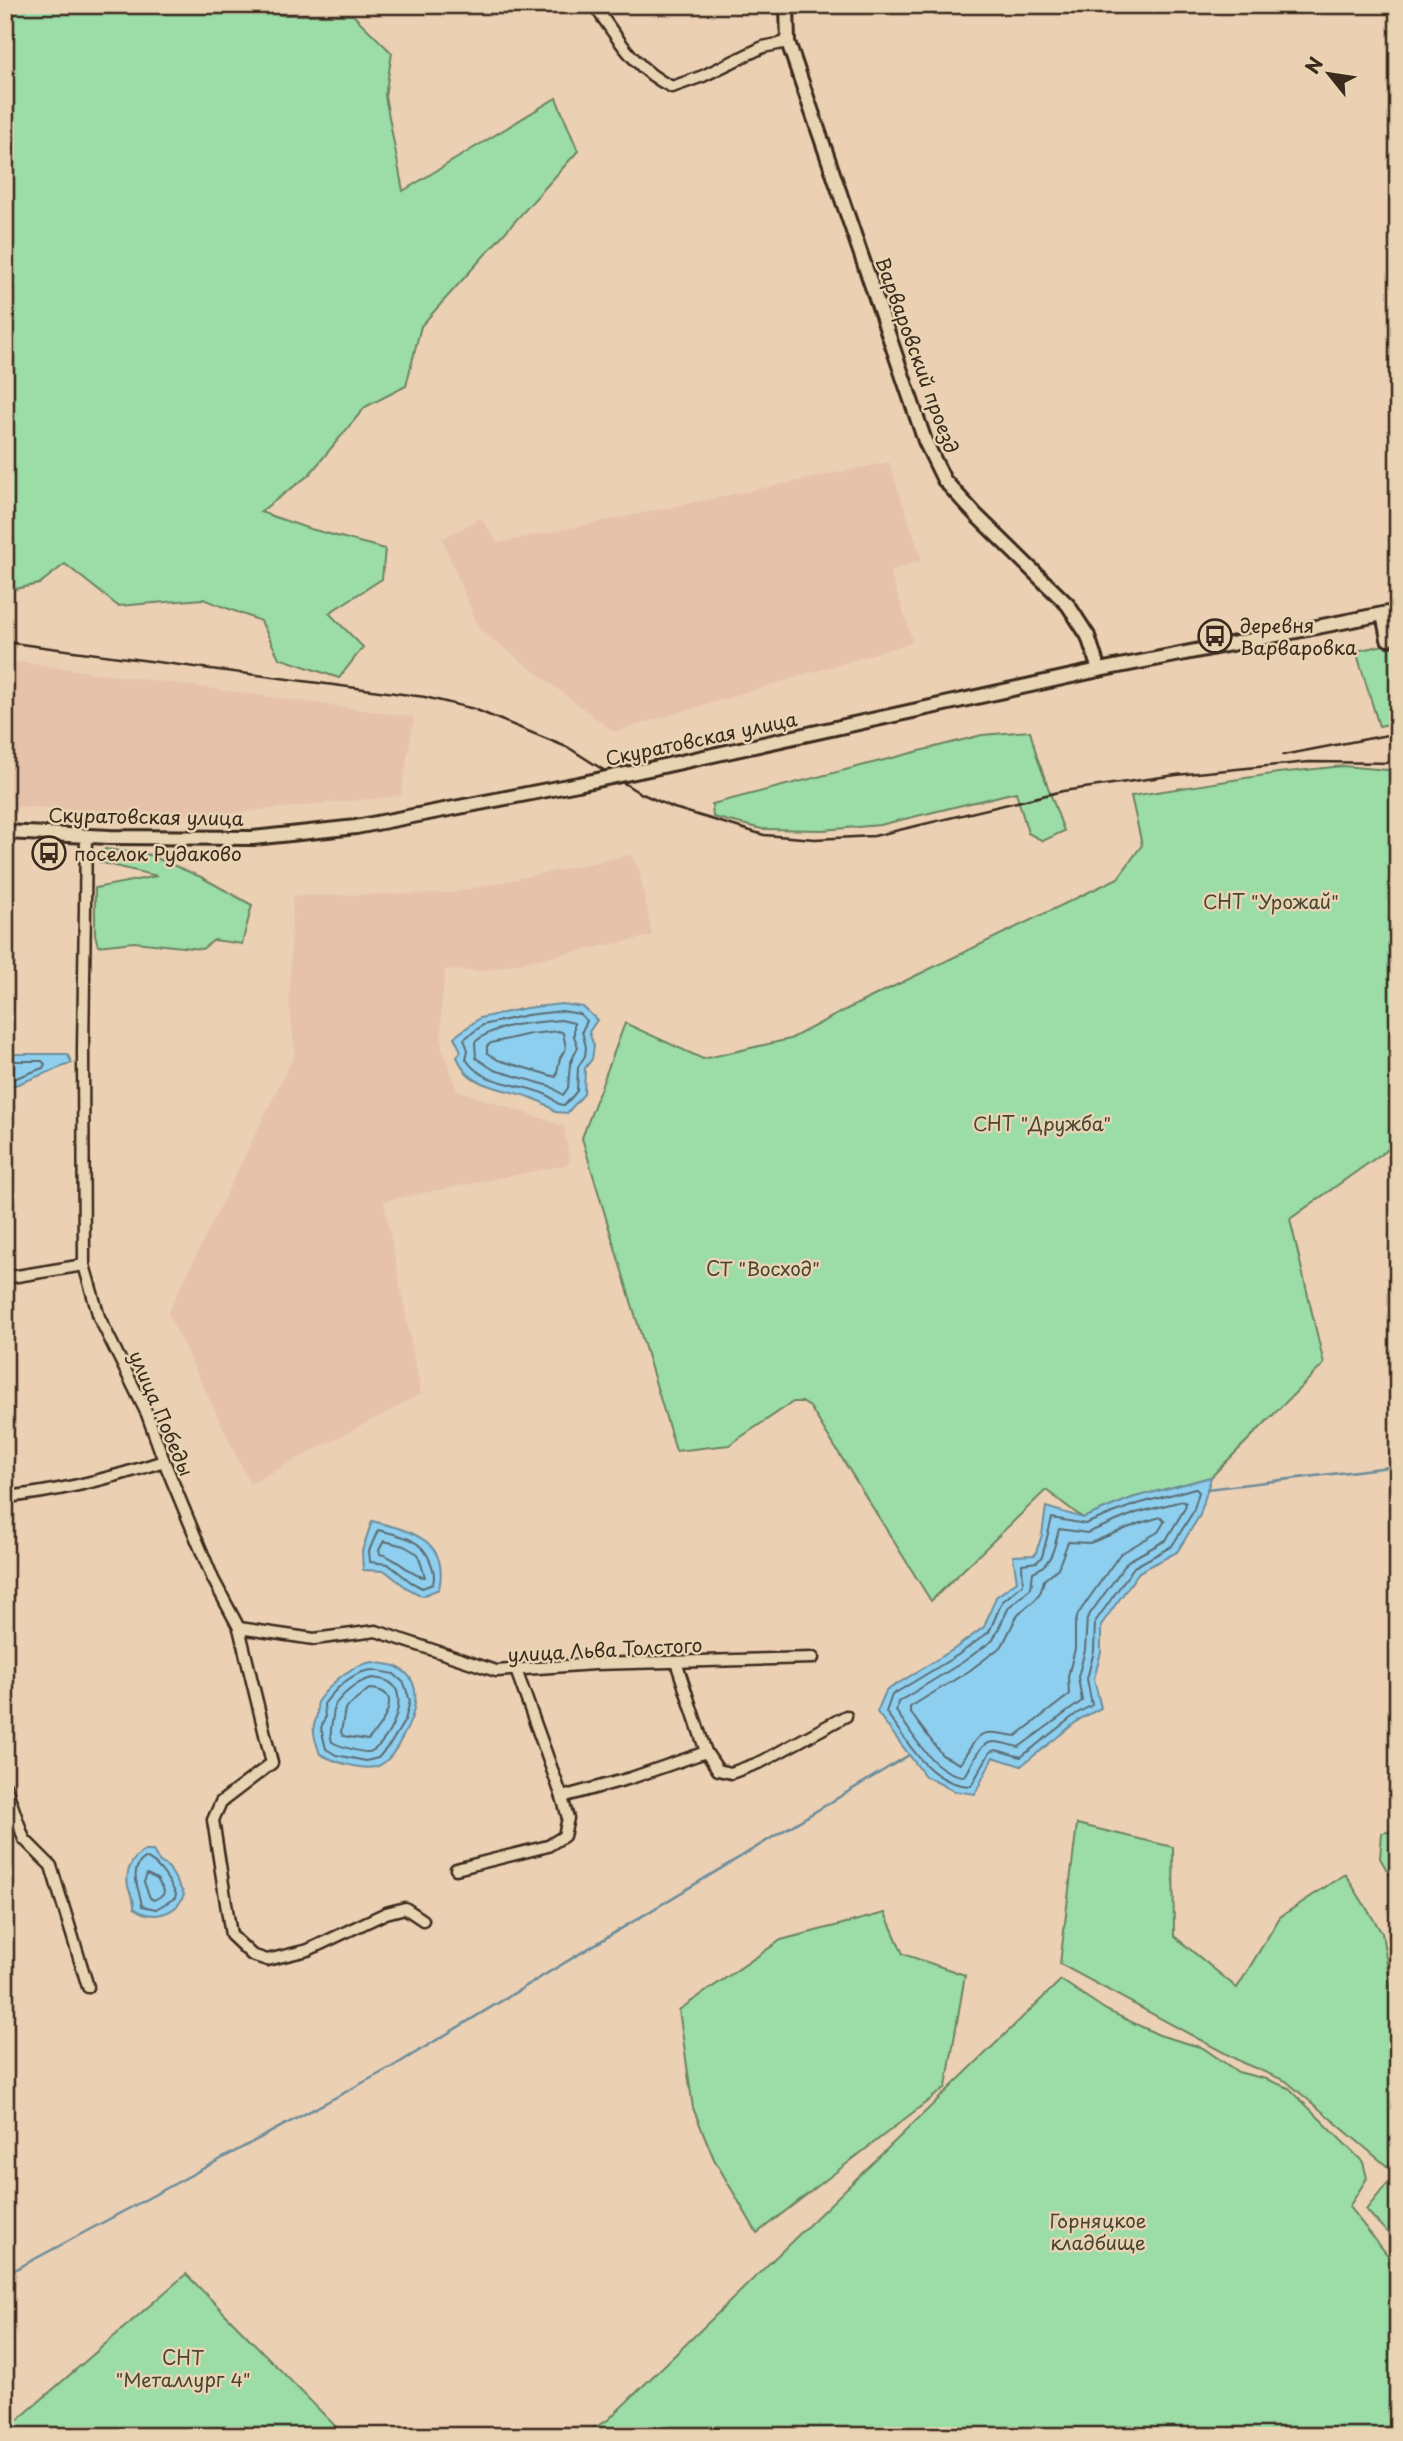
<svg xmlns="http://www.w3.org/2000/svg" width="1403" height="2441" viewBox="0 0 1403 2441" font-family="'Playpen Sans',sans-serif">
	<rect width="100%" height="100%" fill="#ecd0b3"/>
	<filter id="ink" filterUnits="userSpaceOnUse"><feTurbulence type="fractalNoise" baseFrequency=".0143" numOctaves="2"/><feDisplacementMap in="SourceGraphic" scale="14" xChannelSelector="R" yChannelSelector="G"/><feConvolveMatrix kernelMatrix="1 2 1 2 8 2 1 2 1" color-interpolation-filters="sRGB"/></filter>
	<g filter="url(#ink)">
		<g fill="#e6c2ab">
			<polygon points="889,462 922,560 890,571 913,642 614,732 479,629 442,539 481,518 498,543"/>
			<polygon points="5,660 414,717 401,796 202,816 5,806"/>
			<polygon points="630,855 639,868 652,936 480,971 445,970 441,1012 442,1047 457,1090 564,1126 570,1164 384,1201 421,1394 250,1484 168,1313 295,1053 289,1002 293,896 450,893"/>
		</g>
		<g fill="#9bdca7" stroke="#6b8362" stroke-width="2">
			<polygon points="5,5 268,5 280,15 353,15 392,53 385,96 403,191 556,98 578,151 421,326 406,386 365,407 309,475 260,512 307,528 385,549 382,579 329,613 363,647 339,678 279,658 261,621 203,599 118,606 65,564 39,584 5,591"/>
			<polygon points="1398,642 1398,722 1379,726 1356,651"/>
			<polygon points="1030,731 1037,757 1064,831 1043,841 1028,833 1016,792 880,825 823,830 762,829 713,817 712,804 982,735"/>
			<polygon points="1343,766 1398,771 1398,1142 1290,1219 1324,1364 1211,1477 1132,1498 1083,1518 1046,1490 931,1601 810,1407 802,1402 793,1402 729,1445 676,1451 582,1138 625,1023 703,1059 790,1039 849,1008 1118,878 1142,845 1131,796 1278,773"/>
			<polygon points="105,849 147,854 201,877 252,905 242,944 214,940 202,949 134,942 98,946 95,934 95,888 157,876 99,862"/>
			<polygon points="1077,1824 1173,1847 1174,1936 1237,1988 1280,1917 1345,1874 1382,1933 1398,2033 1398,2151 1388,2167 1286,2081 1243,2063 1060,1964"/>
			<polygon points="1398,1830 1398,1890 1380,1858 1382,1833"/>
			<polygon points="885,1913 903,1954 965,1975 946,2087 757,2233 714,2159 693,2108 679,2010 781,1940"/>
			<polygon points="1061,1980 1106,2010 1159,2035 1203,2048 1238,2072 1266,2079 1289,2088 1363,2162 1367,2178 1349,2207 1398,2268 1398,2436 579,2436 608,2420"/>
			<polygon points="1398,2170 1398,2244 1366,2210"/>
			<polygon points="186,2274 345,2436 5,2436 5,2431"/>
		</g>
		<g fill="#8ecfef" stroke="#6d8d9b" stroke-width="2">
			<path d="M562 1004 583 1007 597 1020 589 1032 594 1046 592 1059 585 1068 584 1094 567 1113 555 1112C532 1088 484 1094 465 1071 462 1067 459 1061 457 1057L461 1051 454 1037 480 1018 526 1008Z"/>
			<polygon points="5,1054 67,1054 72,1063 5,1089"/>
			<polygon points="1211,1477 1200,1515 1177,1552 1139,1572 1101,1625 1101,1652 1094,1679 1101,1708 1080,1719 1021,1766 993,1757 975,1794 954,1791 925,1776 877,1712 886,1691 954,1649 984,1627 996,1597 1017,1581 1013,1556 1035,1555 1042,1535 1046,1507 1083,1518 1132,1498"/>
			<path d="M372 1521C410 1531 450 1539 439 1589L422 1596 407 1588 385 1571 363 1570 362 1551Z"/>
			<path d="M373 1662C380 1664 389 1664 395 1666 427 1680 415 1716 402 1738 398 1746 390 1759 382 1764 368 1774 333 1761 320 1754 317 1745 312 1734 314 1725 317 1716 318 1712 317 1702 331 1683 349 1665 373 1662Z"/>
			<path d="M144 1851H153L159 1861 169 1868 184 1894C177 1915 151 1921 134 1908 135 1899 130 1895 128 1886 125 1871 132 1858 144 1851Z"/>
		</g>
		<g fill="none" stroke-linecap="round" stroke-linejoin="round">
			<g stroke="#5c6c72" stroke-width="2">
				<path d="M562 1011 580 1014 587 1021 582 1031 586 1047 585 1056 578 1067 577 1091 565 1105C555 1105 555 1099 547 1095 521 1082 482 1086 466 1059L468 1050 464 1039 483 1025 527 1015Z"/>
				<path d="M561 1020 574 1023V1036L578 1047 570 1064 568 1088 563 1095 550 1086 494 1070 476 1058 475 1042C496 1023 534 1023 561 1020Z"/>
				<polygon points="559,1031 563,1033 566,1048 560,1058 556,1077 498,1060 487,1053 487,1046 491,1043 530,1034"/>
				<polyline points="5,1061 42,1061 45,1064 43,1068 5,1082"/>
				<path d="M1195 1488 1199 1492 1193 1512 1172 1546 1134 1567 1095 1622 1094 1651 1087 1679 1092 1705 1076 1714 1021 1757 996 1750 990 1752 971 1786C929 1785 908 1742 886 1712L892 1695 958 1655 989 1632 1002 1602 1023 1584 1022 1564 1037 1562 1042 1557 1052 1518 1085 1524 1134 1505Z"/>
				<path d="M1182 1501 1186 1503 1185 1508 1166 1540 1128 1561 1087 1618 1085 1650 1078 1677 1082 1701 1019 1747C1011 1746 1003 1742 995 1742 978 1741 973 1765 965 1776 933 1775 913 1734 896 1711L898 1702 963 1662 993 1640 1009 1607 1031 1588 1033 1572C1052 1565 1054 1548 1059 1529L1087 1533 1136 1513Z"/>
				<path d="M1161 1517 1165 1521 1158 1532 1120 1554 1078 1614 1075 1625V1649L1068 1676 1069 1695 1016 1736C975 1729 982 1731 960 1764L942 1755 910 1712V1707L969 1671 1002 1646 1018 1614 1035 1600 1041 1591 1044 1580 1058 1568 1068 1542 1090 1543 1140 1523Z"/>
				<path d="M378 1530C400 1535 422 1539 430 1561 434 1570 435 1575 433 1584L422 1588 411 1582 388 1564 370 1562 369 1551Z"/>
				<path d="M384 1541 404 1546 418 1554 425 1577C411 1577 398 1557 380 1554L379 1550Z"/>
				<path d="M373 1670 394 1674 404 1683 410 1701 405 1720 391 1743 378 1758 366 1761 336 1755 326 1749 321 1728 325 1718 324 1704C336 1688 353 1671 373 1670Z"/>
				<path d="M373 1678C378 1679 385 1679 389 1682 413 1695 386 1748 369 1752 363 1753 338 1746 332 1742 328 1730 334 1719 334 1706 343 1694 358 1680 373 1678Z"/>
				<path d="M369 1689C407 1690 382 1725 368 1740L343 1736 341 1732 345 1709Z"/>
				<path d="M145 1858C159 1863 169 1881 176 1894L175 1898 156 1909 142 1906C140 1890 127 1870 145 1858Z"/>
				<polygon points="147,1874 157,1879 164,1891 163,1895 154,1900 150,1898 144,1882"/>
			</g>
			<g stroke="#6d8d9b" stroke-width="2.5">
				<polyline points="1207,1489 1398,1466"/>
				<polyline points="5,2275 392,2067 909,1755"/>
			</g>
			<defs>
				<g id="minor">
					<path d="M594 5C616 36 636 71 672 87L703 76 763 47 788 42"/>
					<polyline points="86,836 83,1050 84,1265 99,1317 147,1414 164,1461 213,1579 239,1628 272,1763 221,1802 213,1820 231,1935 252,1955 267,1960 308,1950 386,1913 405,1908 423,1920"/>
					<polyline points="5,1278 84,1265"/>
					<path d="M5 1497C59 1492 112 1478 164 1461"/>
					<polyline points="239,1628 314,1639 376,1631 496,1671 594,1664 813,1658"/>
					<polyline points="676,1662 706,1752 718,1770 731,1773 761,1762 846,1716"/>
					<polyline points="516,1670 562,1797"/>
					<polyline points="5,1785 24,1839 51,1866 88,1987"/>
					<polyline points="456,1869 548,1846 564,1836 568,1818 562,1797 631,1778 706,1752"/>
				</g>
				<g id="tertiary">
					<polyline points="787,5 788,42 925,441 944,480 977,516 1068,605 1088,636 1099,670"/>
					<polyline points="1383,614 1388,639"/>
					<polyline points="654,768 1099,670 1398,611"/>
					<polyline points="5,832 110,837 253,838 356,827 578,784"/>
				</g>
			</defs>
			<use href="#minor" stroke="#3b2a1e" stroke-width="15"/>
			<use href="#tertiary" stroke="#3b2a1e" stroke-width="18"/>
			<use href="#minor" stroke="#e8d4b2" stroke-width="10"/>
			<use href="#tertiary" stroke="#e8d4b2" stroke-width="12"/>
			<g stroke="#3b2a1e" stroke-width="2.5">
				<polyline points="5,642 425,697 474,709 569,748 638,792 674,808 764,835 815,839 874,836 1063,791 1176,775 1309,762 1398,763"/>
				<polyline points="1283,755 1398,733"/>
			</g>
			<defs>
				<polyline id="tertiary-bridge" points="578,784 654,768"/>
			</defs>
			<use href="#tertiary-bridge" stroke="#3b2a1e" stroke-width="18" stroke-linecap="butt"/>
			<use href="#tertiary-bridge" stroke="#e8d4b2" stroke-width="12"/>
		</g>
	</g>
	<defs>
		<symbol id="bus-ring" viewBox="-11 -11 22 22"><circle r="9.5" fill="#e8d4b2" stroke="#3b2a1e" stroke-width="1.5"/><path d="M-5-6H5V4H4V6H2V4H-2V6H-4V4H-5ZM-3.5-4V0h7V-4ZM-3.5 1.2v1.5H-2V1.2ZM2 1.2v1.5H3.5V1.2Z" fill="#3b2a1e"/></symbol>
	</defs>
	<g fill-rule="evenodd">
		<use href="#bus-ring" x="1196" y="617" width="38" height="38"/>
		<use href="#bus-ring" x="30" y="834" width="38" height="38"/>
	</g>
	<g text-anchor="middle" dominant-baseline="central" stroke-width="5" stroke-linejoin="round" paint-order="stroke">
		<g font-size="19" fill="#3b2a1e" stroke="#e8d4b2">
			<text transform="translate(918 355) rotate(70)">Варваровский проезд</text>
			<text transform="translate(701 738) rotate(-12)">Скуратовская улица</text>
			<text transform="translate(146 816) rotate(1)">Скуратовская улица</text>
			<text transform="translate(162 1413) rotate(67)">улица Победы</text>
			<text transform="translate(605 1649) rotate(-3)">улица Льва Толстого</text>
		</g>
		<g font-size="19" fill="#3b2a1e" stroke="#e8d4b2" text-anchor="start">
			<text x="1240" y="625">деревня<tspan x="1240" dy="22">Варваровка</tspan></text>
			<text x="74" y="853">поселок Рудаково</text>
		</g>
		<g font-size="19" fill="#494533" stroke="#e8d4b2">
			<text x="1271" y="901">СНТ "Урожай"</text>
			<text x="1042" y="1123">СНТ "Дружба"</text>
			<text x="763" y="1268">СТ "Восход"</text>
			<text x="1098" y="2220">Горняцкое<tspan x="1098" dy="22">кладбище</tspan></text>
			<text x="183" y="2357">СНТ<tspan x="183" dy="22">"Металлург 4"</tspan></text>
		</g>
	</g>
	<rect width="1403" height="2441" fill="none" stroke="#e8d4b2" stroke-width="28"/>
	<rect x="14" y="14" width="1375" height="2413" fill="none" stroke="#3b2a1e" stroke-width="2.5" filter="url(#ink)"/>
	<g transform="translate(1329 74) rotate(300)" stroke="#e8d4b2" stroke-width="5" paint-order="stroke">
	<path d="M0-5L12 26L0 18L-12 26Z" fill="#3b2a1e"/>
	<text y="-10" font-size="19" font-weight="bold" text-anchor="middle" fill="#3b2a1e">N</text>
	</g>
</svg>
